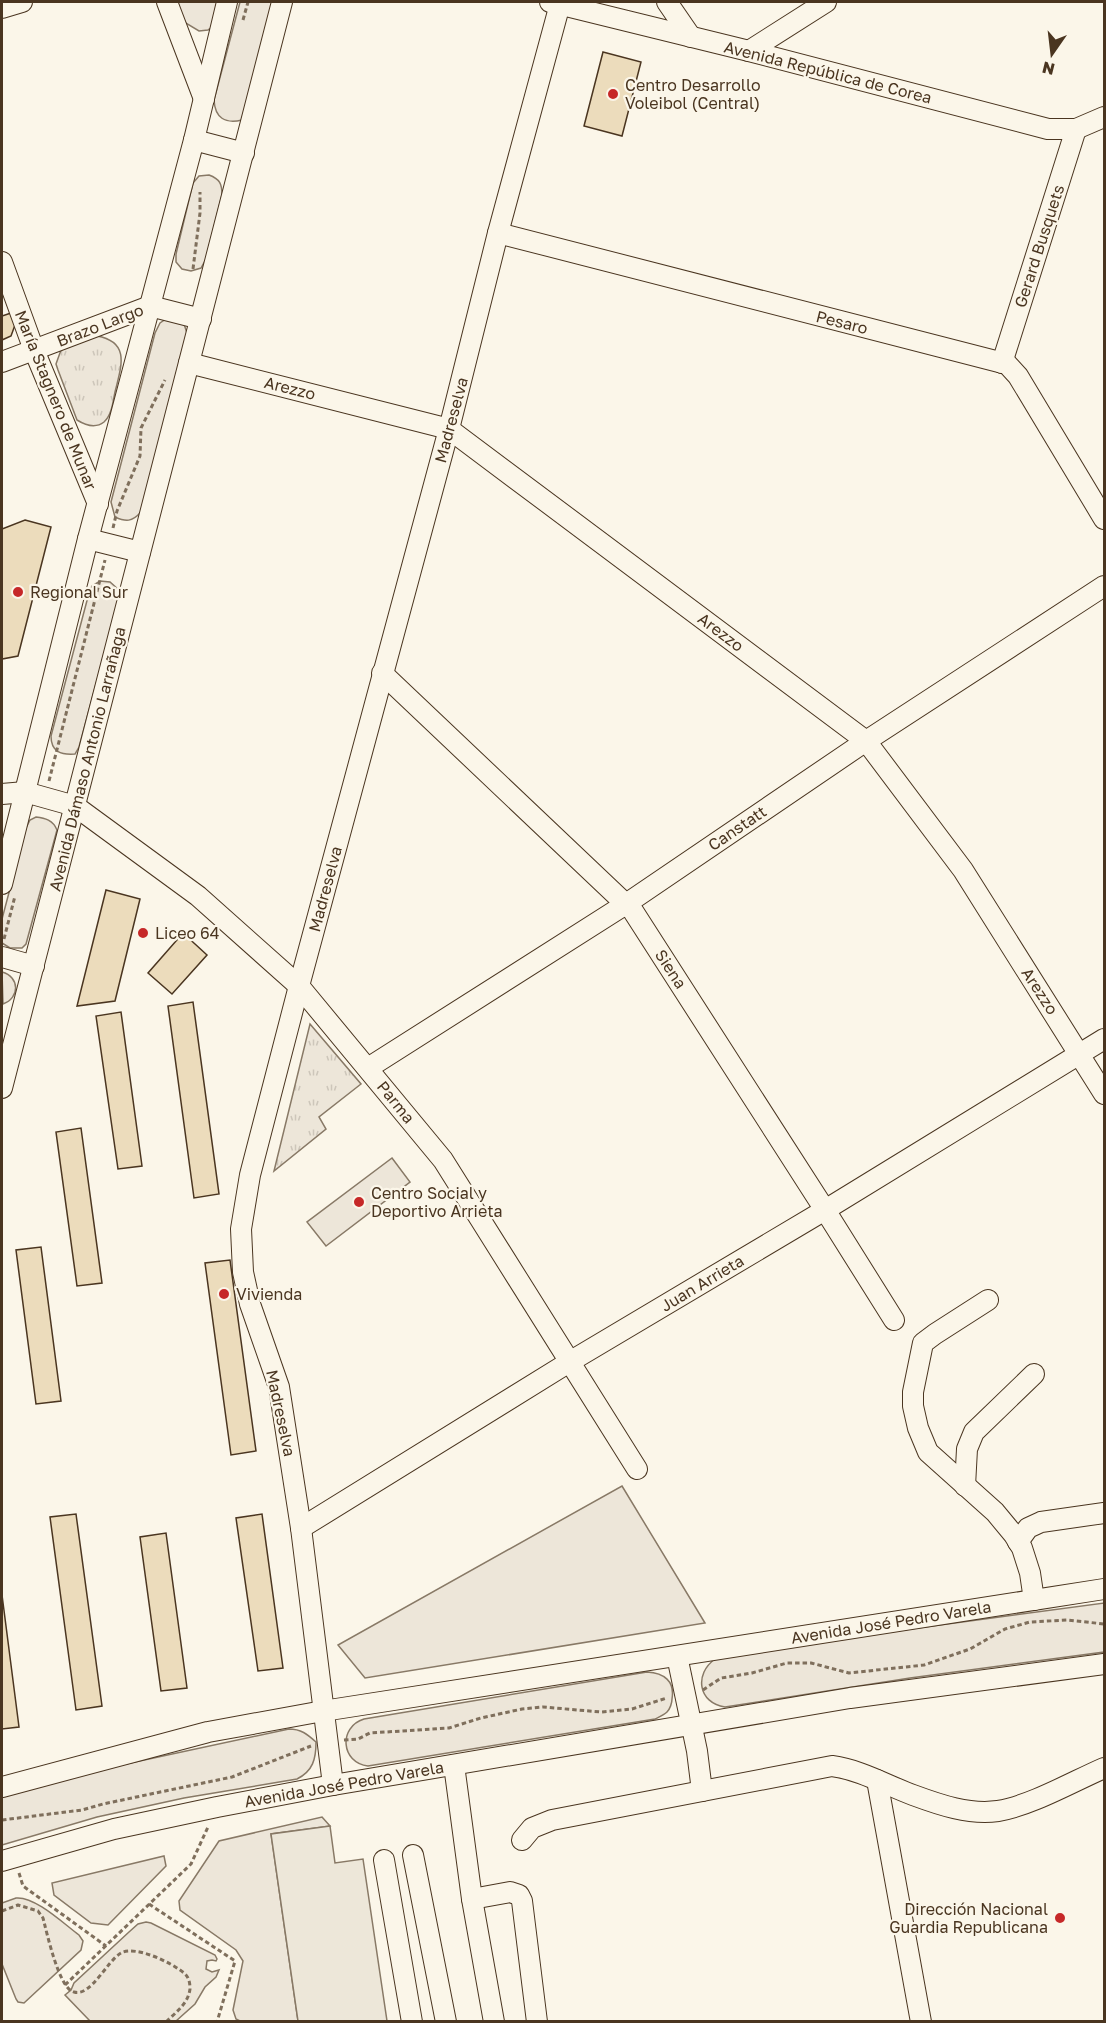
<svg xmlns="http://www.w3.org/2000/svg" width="1106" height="2023" viewBox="0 0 1106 2023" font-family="'Golos Text',sans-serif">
	<defs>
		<pattern id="park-tufts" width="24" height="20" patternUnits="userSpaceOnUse" patternTransform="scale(1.5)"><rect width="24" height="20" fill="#ede6d9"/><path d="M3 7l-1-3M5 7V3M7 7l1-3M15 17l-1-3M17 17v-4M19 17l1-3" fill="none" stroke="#cdc6ba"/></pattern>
	</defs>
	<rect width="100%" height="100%" fill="#fbf6e9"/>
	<g fill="#ede6d9" stroke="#887966" stroke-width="1.5">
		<polygon points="172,2 220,2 213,27 208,30 199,31 184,22"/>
		<path d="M240 2H274L242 120C225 124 215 118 214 100Z"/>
		<path d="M209 175C220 179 222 184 222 195L206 259 201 268 191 271 182 269 176 262V254L193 183 199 176Z"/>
		<path d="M169 317 184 324 187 333 141 512C132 522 126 522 115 517L111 502 155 333 160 323Z"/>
		<path d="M100 581 110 582 119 590V599L79 747 75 754C61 755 51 752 51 736L89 593 92 586Z"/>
		<path d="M36 817C45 818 53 820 57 830L26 944 22 948H10L2 943V919L26 828 30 820Z"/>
		<path d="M2 972C20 977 20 998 3 1004Z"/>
		<polygon points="392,1158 410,1182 326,1246 307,1222"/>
		<polygon points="622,1486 705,1623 365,1678 338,1645"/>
		<path d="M1104 1603V1652L910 1678 725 1707C698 1703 694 1674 715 1659L873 1634Z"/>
		<path d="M647 1672C664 1673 675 1681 672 1699 672 1703 670 1709 667 1712 664 1715 659 1717 655 1719L368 1766C341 1763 338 1727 364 1719Z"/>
		<path d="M289 1729C301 1729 307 1734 316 1742 316 1759 313 1771 297 1779L184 1798 97 1817 2 1845V1795L107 1768Z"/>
		<polygon points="322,1817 330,1826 271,1834 298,2021 242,2022 236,2019 233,2010 243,1961 236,1950 180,1910 179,1901 219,1841"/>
		<polygon points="164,1856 166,1866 108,1925 91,1923 54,1895 52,1883"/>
		<path d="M16 1898C35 1896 64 1924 79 1935L83 1941 81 1950 24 2003 18 2002 16 1999 2 1964V1903Z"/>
		<polygon points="146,1922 151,1923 215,1955 217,1959 216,1961 212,1960 207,1961 206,1969 212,1972 219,1970 216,1977 205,1987 195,2004 176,2021 90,2021 65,1995 71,1990 74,1983 129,1932 138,1924"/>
	</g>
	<g fill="url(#park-tufts)" stroke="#887966" stroke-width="1.5">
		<path d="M97 336C131 342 121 367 115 392 113 401 112 415 104 422 95 429 85 425 77 420L58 370 56 364 61 350Z"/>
		<polygon points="310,1024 361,1084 319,1117 326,1129 274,1171"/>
	</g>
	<polygon fill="#ede7d9" stroke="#887966" stroke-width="1.5" points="330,1826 335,1863 363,1859 387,2021 298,2021 271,1834"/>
	<g fill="#ecdcbc" stroke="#4a3520" stroke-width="1.5">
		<polygon points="603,52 641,62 622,136 584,126"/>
		<polygon points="11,313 15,325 11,336 2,340 2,316"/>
		<polygon points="25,520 51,527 18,656 2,659 2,529"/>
		<polygon points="106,890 140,899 115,1001 77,1006"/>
		<polygon points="183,933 207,955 172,994 148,973"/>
		<polygon points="193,1002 219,1194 194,1198 168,1006"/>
		<polygon points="121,1012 142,1166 118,1169 96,1016"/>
		<polygon points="81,1128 102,1283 77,1286 56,1132"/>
		<polygon points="41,1247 61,1401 36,1404 16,1250"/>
		<polygon points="230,1260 256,1451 231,1455 205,1263"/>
		<polygon points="76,1514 102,1706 76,1710 50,1517"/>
		<polygon points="262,1514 283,1668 258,1671 236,1518"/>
		<polygon points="166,1533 187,1688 161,1691 140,1537"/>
		<polygon points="2,1595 19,1727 2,1729"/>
	</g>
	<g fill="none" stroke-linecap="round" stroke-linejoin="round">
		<defs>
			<g id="minor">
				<polyline points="167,2 204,99"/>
				<polyline points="550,2 749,51 1048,129 1076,129 1104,117"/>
				<polyline points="667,2 691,37"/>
				<polyline points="2,8 22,2"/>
				<polyline points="749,51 826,2"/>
				<polyline points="194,140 244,153"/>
				<polyline points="498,233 1007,364 1018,376 1104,519"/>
				<polyline points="2,262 34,350 98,504"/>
				<polyline points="2,362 150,306 201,319"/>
				<polyline points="189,363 449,429 866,741 963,870 1104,1094"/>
				<polyline points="1002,363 1076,129"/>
				<polyline points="88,539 140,552"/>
				<polyline points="382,673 633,911 825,1210 894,1320"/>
				<polyline points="2,794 25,792 75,806 198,896 299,986 443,1160 637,1469"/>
				<polyline points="2,884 88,539 194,140 227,2"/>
				<polyline points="2,957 34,966"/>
				<polyline points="368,1068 626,904 866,741 1104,586"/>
				<polyline points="2,1088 282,2"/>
				<polyline points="988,1300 935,1334 923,1343 913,1392 913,1406 918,1428 928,1452 995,1512 1014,1535 1022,1548 1030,1573 1034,1600"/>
				<polyline points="965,1486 967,1449 974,1432 1034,1374"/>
				<polyline points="301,1528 571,1361 825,1210 1104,1039"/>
				<polyline points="1018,1542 1028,1528 1041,1522 1104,1513"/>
				<polyline points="677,1656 697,1751 702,1791"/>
				<polyline points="454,1765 472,1899 494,2022"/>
				<polyline points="877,1780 921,2022"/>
				<polyline points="333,1785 301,1528 279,1387 250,1304 243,1272 241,1229 250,1175 299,986 449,429 498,233 560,4"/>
				<polyline points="2,1787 208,1732 323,1711 1104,1589"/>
				<path d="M522 1840 532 1828 552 1820 832 1766C861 1770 886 1785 913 1795 940 1805 969 1815 998 1811 1030 1806 1074 1781 1104 1768"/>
				<polyline points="413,1855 446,2022"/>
				<polyline points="384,1860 412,2022"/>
				<polyline points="2,1861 114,1829 217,1807 333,1785 850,1698 1104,1664"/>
				<polyline points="472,1899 510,1892 519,1895 522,1901 537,2022"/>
			</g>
		</defs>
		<use href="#minor" stroke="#4a3520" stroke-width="22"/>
		<g stroke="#7f6f5c" stroke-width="3" stroke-dasharray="4.5 3" stroke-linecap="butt">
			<polyline points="243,20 248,2"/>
			<polyline points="193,269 200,213 200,192"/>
			<polyline points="113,528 117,511 140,456 141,428 165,380"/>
			<polyline points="49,781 105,560"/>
			<polyline points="4,939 15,896"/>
			<polyline points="703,1690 721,1678 752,1673 787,1663 811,1663 849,1673 924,1665 970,1649 1005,1629 1030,1622 1068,1620 1104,1624"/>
			<polyline points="344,1740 358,1739 370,1733 449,1728 481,1718 522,1709 543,1707 601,1712 632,1709 667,1698"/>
			<polyline points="2,1820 82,1810 103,1804 232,1777 311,1746"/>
			<polyline points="19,1873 23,1886 106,1946"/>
			<polyline points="149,1904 235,1961 217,2022"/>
			<path d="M2 1911 18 1905 38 1911 43 1918C47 1933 59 1989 74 1992 91 1997 107 1961 121 1953 136 1945 172 1963 184 1973 189 1977 190 1983 190 1989 188 2004 176 2012 166 2022"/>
			<polyline points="65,1985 191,1864 208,1827"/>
		</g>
		<use href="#minor" stroke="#fbf6e9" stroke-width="20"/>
	</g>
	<g fill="#c62828" stroke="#fbf6e9" stroke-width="2">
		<circle cx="613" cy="94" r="6"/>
		<circle cx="18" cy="592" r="6"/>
		<circle cx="143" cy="933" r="6"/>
		<circle cx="359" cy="1202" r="6"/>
		<circle cx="224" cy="1294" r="6"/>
		<circle cx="1060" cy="1918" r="6"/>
	</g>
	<g text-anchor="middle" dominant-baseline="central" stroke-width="4.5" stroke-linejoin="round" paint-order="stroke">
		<g font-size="16" fill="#4a3520" stroke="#fbf6e9">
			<text transform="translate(828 72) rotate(14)">Avenida República de Corea</text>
			<text transform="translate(1039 246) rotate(-72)">Gerard Busquets</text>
			<text transform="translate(842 322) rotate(14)">Pesaro</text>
			<text transform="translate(100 325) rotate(-21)">Brazo Largo</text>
			<text transform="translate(290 388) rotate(14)">Arezzo</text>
			<text transform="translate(56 400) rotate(68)">María Stagnero de Munar</text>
			<text transform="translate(451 420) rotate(-75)">Madreselva</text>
			<text transform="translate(721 632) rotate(37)">Arezzo</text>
			<text transform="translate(87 759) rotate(-76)">Avenida Dámaso Antonio Larrañaga</text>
			<text transform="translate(737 828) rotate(-34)">Canstatt</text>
			<text transform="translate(325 889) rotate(-75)">Madreselva</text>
			<text transform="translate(671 969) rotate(57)">Siena</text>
			<text transform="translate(1040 991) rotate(57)">Arezzo</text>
			<text transform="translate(396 1102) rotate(51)">Parma</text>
			<text transform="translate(702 1283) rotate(-31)">Juan Arrieta</text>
			<text transform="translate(281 1413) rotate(78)">Madreselva</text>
			<text transform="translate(891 1622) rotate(-9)">Avenida José Pedro Varela</text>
			<text transform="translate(344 1784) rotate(-10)">Avenida José Pedro Varela</text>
		</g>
		<g font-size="16" fill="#4a3520" stroke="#fbf6e9" text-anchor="start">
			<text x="625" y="85">Centro Desarrollo<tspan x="625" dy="18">Voleibol (Central)</tspan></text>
			<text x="30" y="592">Regional Sur</text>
			<text x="155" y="933">Liceo 64</text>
			<text x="371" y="1193">Centro Social y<tspan x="371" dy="18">Deportivo Arrieta</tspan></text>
			<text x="236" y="1294">Vivienda</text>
			<text x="1048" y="1909" text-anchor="end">Dirección Nacional<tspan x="1048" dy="18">Guardia Republicana</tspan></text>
		</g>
	</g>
	<rect width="1106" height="2023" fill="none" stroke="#4a3520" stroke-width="6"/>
	<g transform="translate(1052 54) rotate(194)" stroke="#fbf6e9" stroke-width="4.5" paint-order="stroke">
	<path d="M0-4.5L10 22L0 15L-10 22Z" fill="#4a3520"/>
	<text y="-9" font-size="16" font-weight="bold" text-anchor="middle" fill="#4a3520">N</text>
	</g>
</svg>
